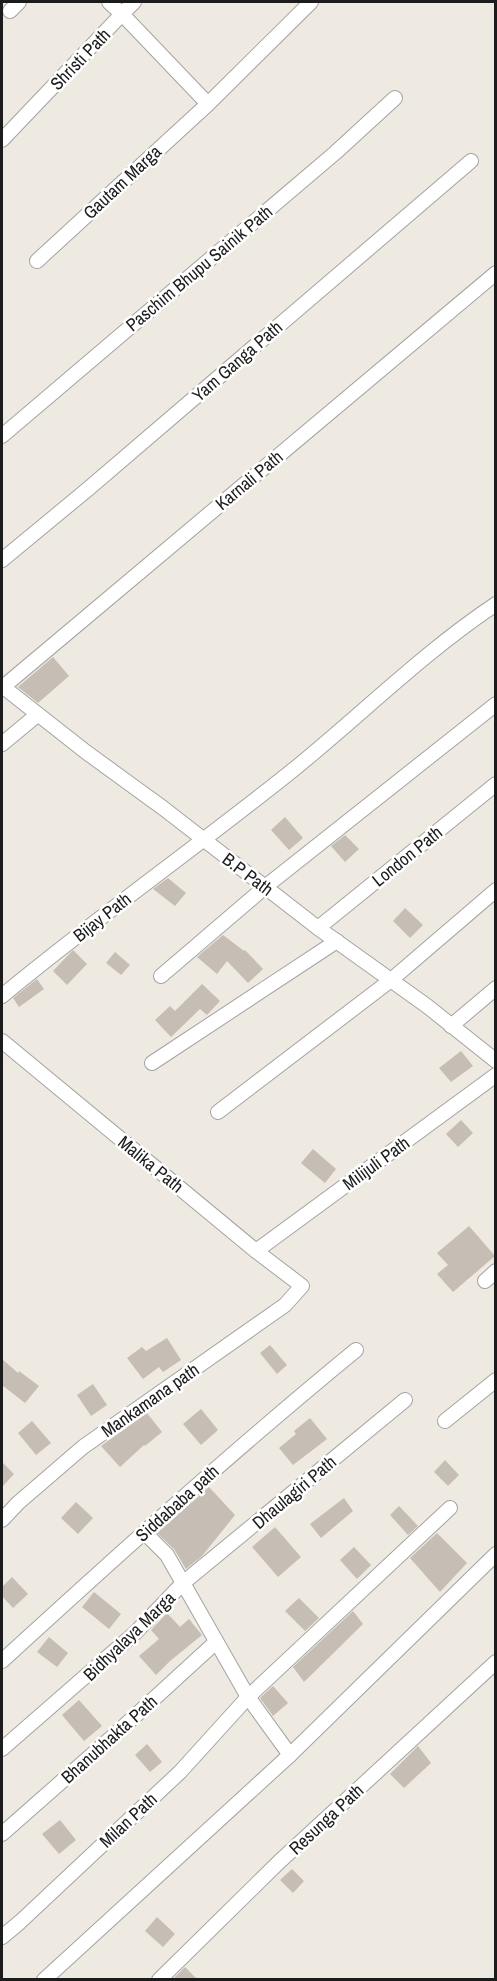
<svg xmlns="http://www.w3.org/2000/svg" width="497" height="1981" viewBox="0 0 497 1981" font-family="'Archivo Narrow',sans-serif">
	<rect width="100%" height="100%" fill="#eeeae1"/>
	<g fill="#c6bdb4">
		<polygon points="53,657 69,676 38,703 18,687"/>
		<polygon points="285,817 303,838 289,850 271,830"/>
		<polygon points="345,835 359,849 345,862 331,846"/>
		<polygon points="168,878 186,893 175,906 153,889"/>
		<polygon points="405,908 423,925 410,938 393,921"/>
		<polygon points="223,935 244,951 245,950 263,969 248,983 227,961 217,974 197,957"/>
		<polygon points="73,950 87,964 67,985 53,971"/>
		<polygon points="115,952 130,965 121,975 106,963"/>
		<polygon points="37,979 44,989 19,1007 13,998"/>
		<polygon points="202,984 220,1001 207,1015 200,1009 171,1037 155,1020 170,1006 175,1011"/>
		<polygon points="461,1051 473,1066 451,1082 439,1068"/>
		<polygon points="461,1120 473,1133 458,1147 446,1134"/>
		<polygon points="313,1149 336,1169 325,1183 301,1163"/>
		<polygon points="469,1226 495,1256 453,1292 437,1274 448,1265 437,1253"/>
		<polygon points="167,1338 181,1360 163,1372 159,1367 143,1379 127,1358 142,1347 146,1351"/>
		<polygon points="270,1345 287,1365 277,1374 260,1353"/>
		<polygon points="2,1359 18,1373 19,1371 39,1386 25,1403 2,1385"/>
		<polygon points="93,1384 107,1405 91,1416 77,1395"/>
		<polygon points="201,1409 218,1430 201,1445 183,1424"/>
		<polygon points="147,1413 162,1432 145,1446 144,1445 120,1467 101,1446"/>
		<polygon points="310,1418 327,1439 293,1465 279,1448 296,1434 294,1431"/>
		<polygon points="32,1421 51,1443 36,1455 18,1433"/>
		<polygon points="445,1460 459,1475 448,1486 434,1472"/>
		<polygon points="2,1462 14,1474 2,1487"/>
		<polygon points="209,1487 235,1515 202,1556 186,1569 174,1549 157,1533"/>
		<polygon points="344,1498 353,1511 321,1538 310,1524"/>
		<polygon points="76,1502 93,1518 78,1534 61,1518"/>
		<polygon points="399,1506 418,1526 408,1535 390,1515"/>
		<polygon points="275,1527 301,1557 278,1577 252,1547"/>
		<polygon points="437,1533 467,1563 440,1592 410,1558"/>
		<polygon points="354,1547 371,1565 357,1579 340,1560"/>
		<polygon points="12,1577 28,1594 13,1608 2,1596 2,1587"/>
		<polygon points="94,1592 121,1614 109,1629 82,1607"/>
		<polygon points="299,1598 319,1618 305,1631 285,1611"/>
		<polygon points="353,1611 363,1624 304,1682 293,1667"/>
		<polygon points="167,1613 180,1627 189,1619 202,1635 170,1661 156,1675 139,1656 159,1639 151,1630"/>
		<polygon points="49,1637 68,1653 57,1667 37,1652"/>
		<polygon points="273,1686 288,1703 273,1716 260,1698"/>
		<polygon points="79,1700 102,1726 84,1741 62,1715"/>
		<polygon points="147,1744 162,1762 150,1772 135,1755"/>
		<polygon points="418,1746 431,1763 404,1788 390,1774"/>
		<polygon points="60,1820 76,1840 59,1854 42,1834"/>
		<polygon points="292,1869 304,1881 293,1893 280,1880"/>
		<polygon points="157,1917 175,1934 163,1947 145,1931"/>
		<polygon points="185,1967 198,1980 172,1980"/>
	</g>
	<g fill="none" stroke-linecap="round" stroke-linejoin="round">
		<defs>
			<g id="minor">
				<polyline points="109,2 122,14 134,2"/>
				<polyline points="10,11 19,2"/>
				<polyline points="2,140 122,14 208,104"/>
				<polyline points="37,261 208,104 311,2"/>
				<polyline points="2,436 335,153 395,98"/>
				<polyline points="2,560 88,489 471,161"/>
				<polyline points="2,686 86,752 163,808 318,928 427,1006 496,1061"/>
				<polyline points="3,687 496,273"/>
				<polyline points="2,744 37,715"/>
				<polyline points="318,928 496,784"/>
				<polyline points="161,976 265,887 496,704"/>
				<path d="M2 996C95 919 194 849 288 774 358 718 421 654 496 604"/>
				<polyline points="451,1026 496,988"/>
				<polyline points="2,1041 256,1251 302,1286 285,1305 83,1447 18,1503 2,1520"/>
				<polyline points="152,1063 337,941"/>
				<polyline points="218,1112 391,980 496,890"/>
				<polyline points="256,1251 496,1075"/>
				<polyline points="485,1281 496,1271"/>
				<polyline points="445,1421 496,1380"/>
				<polyline points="145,1533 167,1555 183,1583 405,1400"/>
				<path d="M2 1661C118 1555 234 1450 356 1350"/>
				<polyline points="2,1749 135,1633 183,1583 248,1697 290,1755 496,1554"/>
				<polyline points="2,1834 111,1738 216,1642"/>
				<polyline points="2,1937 20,1922 180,1772 248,1697 450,1508"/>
				<polyline points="44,1980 290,1755"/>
				<polyline points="159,1980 279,1862 496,1662"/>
			</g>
		</defs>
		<use href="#minor" stroke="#a3a3a3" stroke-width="16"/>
		<use href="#minor" stroke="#fff" stroke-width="14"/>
	</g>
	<g text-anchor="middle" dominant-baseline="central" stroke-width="5" stroke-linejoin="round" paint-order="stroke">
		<g font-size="18" fill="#1c1c1c" stroke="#fff">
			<text transform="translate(80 59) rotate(-46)">Shristi Path</text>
			<text transform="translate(122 182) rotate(-43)">Gautam Marga</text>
			<text transform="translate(199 268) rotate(-40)">Paschim Bhupu Sainik Path</text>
			<text transform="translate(237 361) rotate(-41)">Yam Ganga Path</text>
			<text transform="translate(249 480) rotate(-40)">Karnali Path</text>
			<text transform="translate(407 856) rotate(-39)">London Path</text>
			<text transform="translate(248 874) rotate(37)">B.P Path</text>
			<text transform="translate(102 917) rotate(-38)">Bijay Path</text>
			<text transform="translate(376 1163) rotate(-36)">Milijuli Path</text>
			<text transform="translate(151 1164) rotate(39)">Malika Path</text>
			<text transform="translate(150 1400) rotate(-35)">Mankamana path</text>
			<text transform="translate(294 1492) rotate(-40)">Dhaulagiri Path</text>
			<text transform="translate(177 1503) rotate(-42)">Siddababa path</text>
			<text transform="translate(129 1636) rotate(-44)">Bidhyalaya Marga</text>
			<text transform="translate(109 1739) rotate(-42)">Bhanubhakta Path</text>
			<text transform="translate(326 1819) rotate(-43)">Resunga Path</text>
			<text transform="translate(128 1820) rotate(-43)">Milan Path</text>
		</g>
	</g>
	<rect width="497" height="1981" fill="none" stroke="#1c1c1c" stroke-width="6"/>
</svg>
